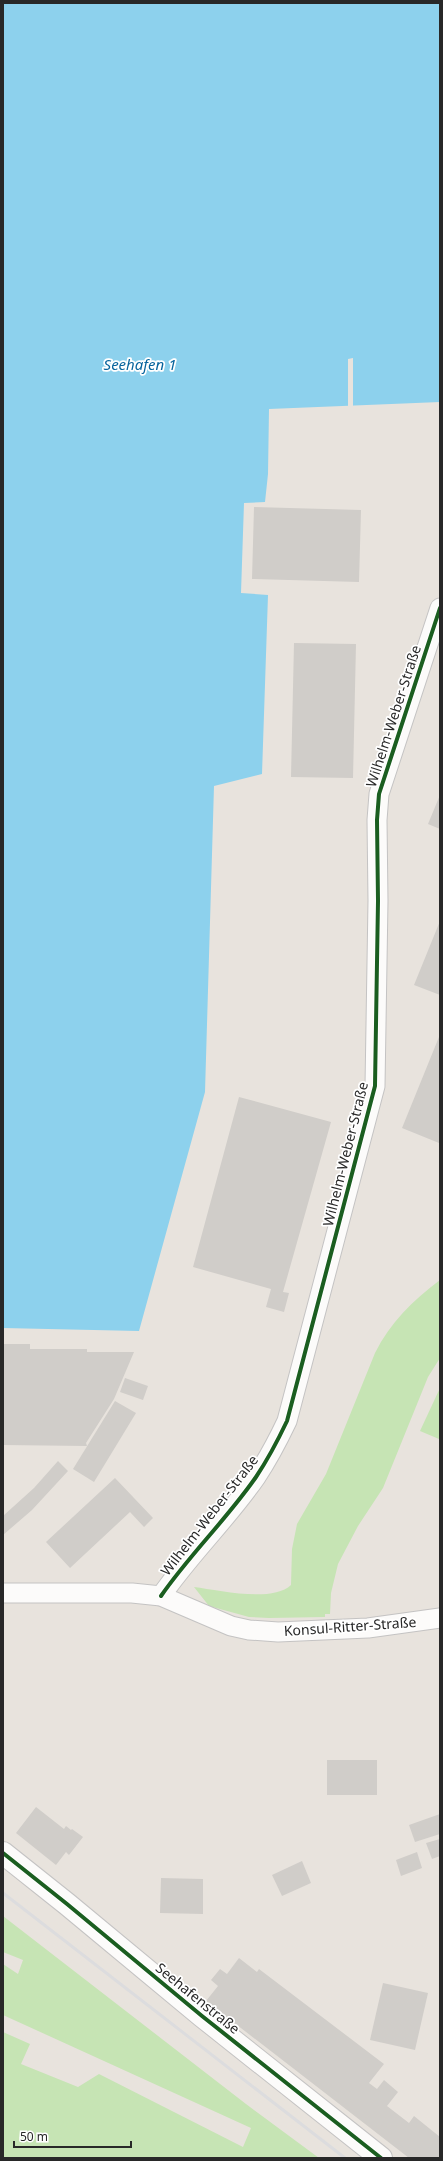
<svg xmlns="http://www.w3.org/2000/svg" width="443" height="2161" viewBox="0 0 443 2161" font-family="'Noto Sans',sans-serif">
	<rect width="100%" height="100%" fill="#e8e3dd"/>
	<g fill="#c6e4b4">
		<path d="M440 1280V1358L428 1377 383 1488 358 1526 338 1564 331 1593 330 1614H325V1617L269 1618 249 1617 209 1606 194 1587C218 1590 272 1603 291 1585L292 1549 297 1524 326 1474 375 1353C390 1323 413 1300 440 1280Z"/>
		<polygon points="440,1388 440,1437 439,1439 420,1431"/>
		<polygon points="3,1916 246,2104 319,2158 3,2158 3,2032 30,2044 21,2064 78,2087 99,2074 243,2147 251,2128 3,2015 3,1964 18,1974 23,1960 3,1952"/>
	</g>
	<polygon fill="#8dd1ed" points="3,3 440,3 440,402 269,409 268,474 265,502 244,503 241,593 268,595 262,774 214,786 205,1092 139,1331 3,1328"/>
	<polygon fill="#e8e3dd" points="353,358 353,407 348,407 348,359"/>
	<g fill="#d0cdc9">
		<polygon points="254,507 361,510 359,582 252,579"/>
		<polygon points="294,643 356,644 353,778 291,777"/>
		<polygon points="440,795 440,829 428,824"/>
		<polygon points="440,921 440,995 414,985"/>
		<polygon points="439,1037 440,1037 439,1143 402,1128"/>
		<polygon points="239,1097 331,1122 283,1292 289,1293 284,1312 266,1307 271,1289 193,1267"/>
		<polygon points="3,1344 30,1344 30,1349 87,1349 87,1352 134,1352 114,1399 86,1443 87,1446 3,1445"/>
		<polygon points="125,1378 148,1386 143,1400 120,1392"/>
		<polygon points="115,1401 136,1413 94,1482 73,1469"/>
		<polygon points="58,1461 68,1471 32,1510 3,1535 3,1516 34,1488"/>
		<polygon points="115,1478 153,1518 144,1527 130,1512 70,1568 46,1542"/>
		<rect x="327" y="1760" width="50" height="35"/>
		<polygon points="36,1807 64,1829 66,1826 71,1830 72,1829 83,1837 69,1855 66,1852 56,1865 16,1833"/>
		<polygon points="440,1814 440,1834 415,1842 409,1825"/>
		<polygon points="440,1839 440,1856 432,1859 426,1843"/>
		<polygon points="417,1852 422,1868 401,1876 396,1860"/>
		<polygon points="302,1861 311,1883 282,1896 272,1875"/>
		<polygon points="161,1878 203,1879 203,1914 160,1913"/>
		<polygon points="239,1958 257,1972 259,1969 384,2064 369,2083 377,2089 384,2080 398,2092 387,2106 409,2123 414,2116 440,2137 440,2158 409,2158 206,2001 218,1986 211,1980 220,1969 227,1974"/>
		<polygon points="383,1983 428,1993 415,2050 370,2040"/>
	</g>
	<g fill="none" stroke-linecap="round" stroke-linejoin="round">
		<defs>
			<g id="street">
				<polyline points="3,1593 132,1593 161,1596 231,1626 249,1630 278,1632 368,1628 440,1618"/>
				<path d="M161 1596C190 1554 227 1519 256 1477 268 1459 278 1440 287 1421L375 1086 378 901 377 820 379 794 440 608"/>
			</g>
			<polyline id="secondary" points="3,1853 67,1904 202,2016 381,2158"/>
		</defs>
		<use href="#street" stroke="#c4c3c3" stroke-width="21"/>
		<use href="#secondary" stroke="#c4c3c3" stroke-width="24"/>
		<use href="#street" stroke="#fcfbfa" stroke-width="19"/>
		<use href="#secondary" stroke="#fcfbfa" stroke-width="22"/>
		<polyline stroke="#dcdcde" stroke-width="3" points="3,1893 345,2158"/>
		<defs>
			<g id="cycleway">
				<path d="M161 1596C190 1554 227 1519 256 1477 268 1459 278 1440 287 1421L375 1086 378 901 377 820 379 794 440 608"/>
				<polyline points="3,1853 67,1904 202,2016 381,2158"/>
			</g>
		</defs>
		<use href="#cycleway" stroke="#fff" stroke-width="6"/>
		<use href="#cycleway" stroke="#1b5e20" stroke-width="4"/>
	</g>
	<g text-anchor="middle" dominant-baseline="central" stroke-width="3.5" stroke-linejoin="round" paint-order="stroke">
		<g font-size="14" fill="#282828" stroke="#fff">
			<text transform="translate(393 716) rotate(-72)">Wilhelm-Weber-Straße</text>
			<text transform="translate(345 1154) rotate(-76)">Wilhelm-Weber-Straße</text>
			<text transform="translate(209 1515) rotate(-52)">Wilhelm-Weber-Straße</text>
			<text transform="translate(350 1626) rotate(-4)">Konsul-Ritter-Straße</text>
			<text transform="translate(198 1998) rotate(39)">Seehafenstraße</text>
		</g>
		<g font-size="15" font-style="italic" fill="#07649d" stroke="#fff">
			<text x="140" y="364">Seehafen 1</text>
		</g>
	</g>
	<rect width="443" height="2161" fill="none" stroke="#282828" stroke-width="8"/>
	<path d="M14 2141v6h117v-6" fill="none" stroke="#282828" stroke-width="2"/>
	<text x="20" y="2141" font-size="12" fill="#282828" stroke="#ffffff" stroke-width="3" paint-order="stroke">50 m</text>
</svg>
